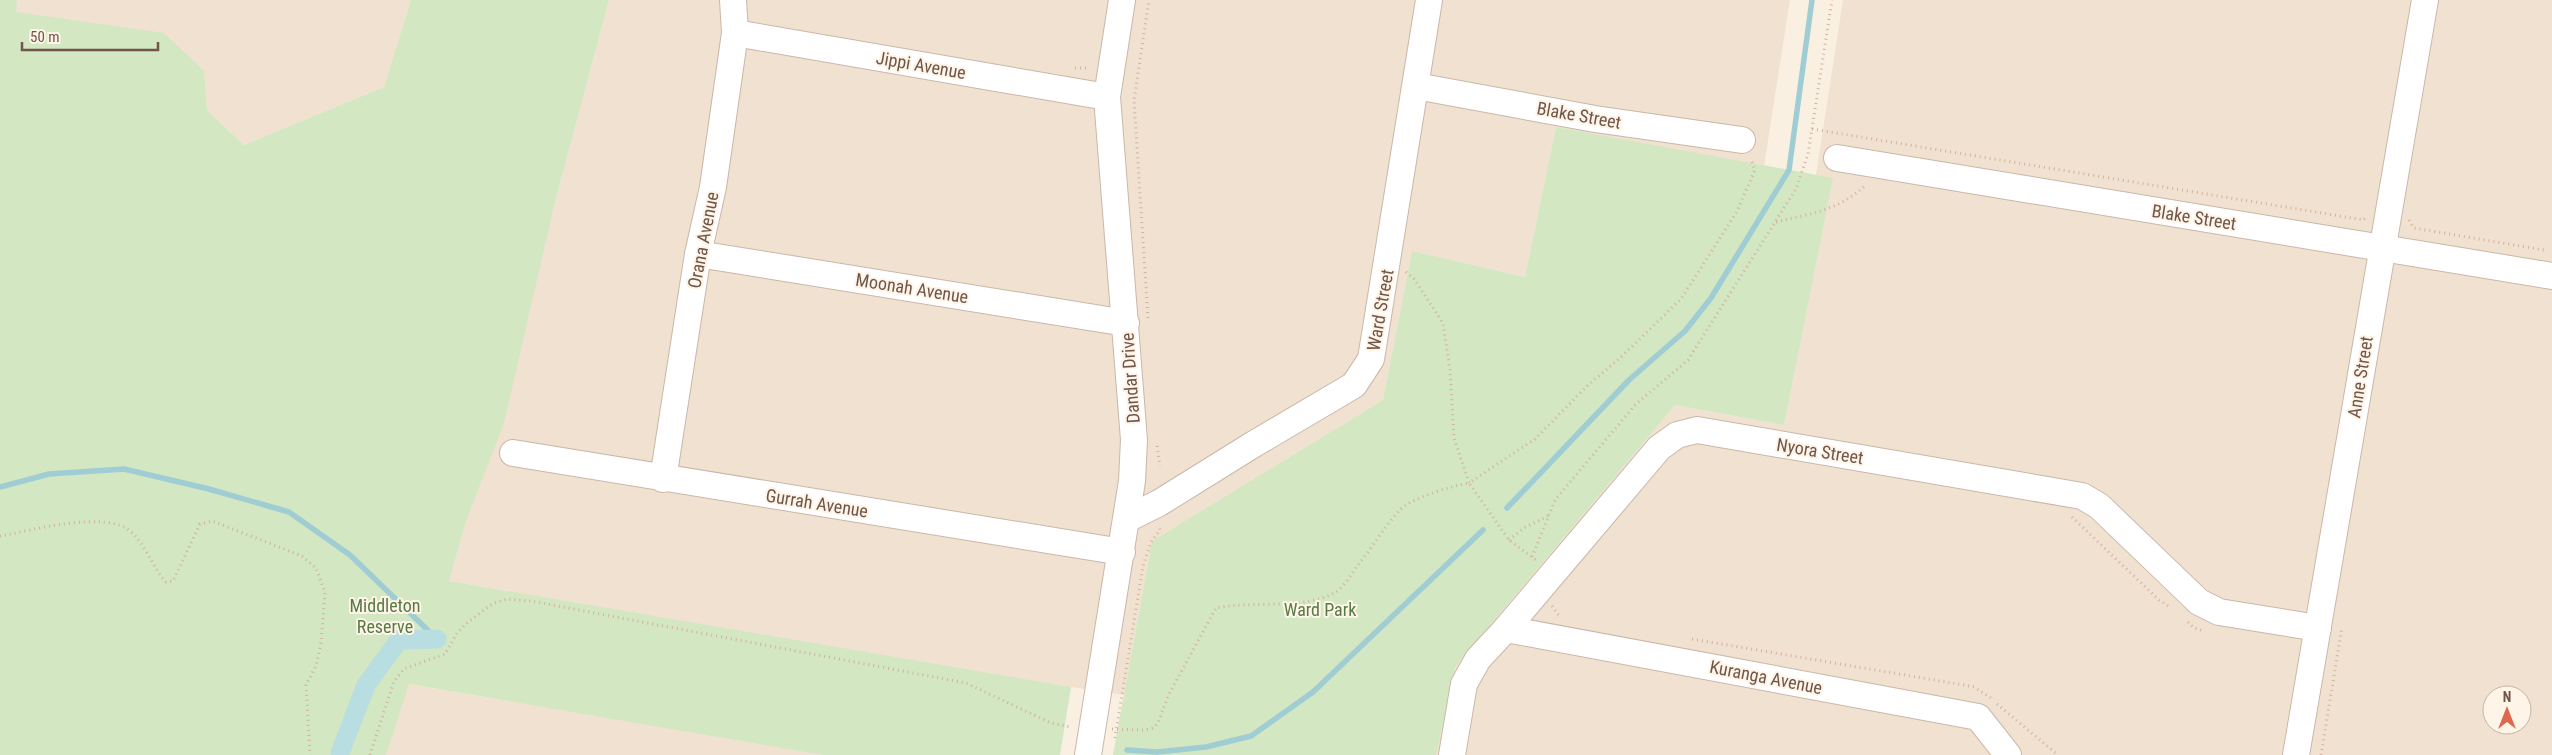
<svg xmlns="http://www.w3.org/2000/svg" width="2552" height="755" viewBox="0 0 2552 755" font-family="'Roboto Condensed',sans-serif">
	<rect width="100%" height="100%" fill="#faf0e2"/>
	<g fill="#f1e1d1" fill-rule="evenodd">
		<polygon points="17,0 411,0 384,87 244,145 207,110 204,71 15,12"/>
		<polygon points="609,0 1790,0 1764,166 1556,127 1525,277 1412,251 1383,400 1152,541 1124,695 955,669 449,581 554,206"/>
		<path d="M1843 0H2552V755H1436L1455 667 1675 405 1784 425 1832 178 1816 175ZM2492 695H2522V725H2492Z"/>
		<polygon points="408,684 604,717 822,755 386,755"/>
	</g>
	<g fill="#d2e7c2">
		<polygon points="0,0 17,0 16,12 164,33 204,71 207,110 244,145 384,87 411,0 609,0 554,206 504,423 466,521 449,581 1071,687 1060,755 822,755 409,684 386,755 0,755"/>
		<polygon points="1556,127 1833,178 1784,425 1675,405 1455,667 1436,755 1113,755 1152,541 1383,400 1412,251 1525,277"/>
	</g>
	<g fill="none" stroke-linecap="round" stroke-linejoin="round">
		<g stroke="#9fcdd3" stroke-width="5.5">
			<polyline points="0,487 49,474 124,469 209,489 289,512 350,555 437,639"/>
			<polyline points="1507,508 1629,380 1685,331 1711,298 1789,170 1812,0"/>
			<polyline points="1127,750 1157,752 1206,747 1251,736 1313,692 1483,530"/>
		</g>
		<polyline stroke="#b8dee2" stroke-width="19" points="340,753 366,685 399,640 437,639"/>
		<defs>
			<g id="minor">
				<polyline points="735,33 1107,97"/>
				<polyline points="1416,86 1595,119 1742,140"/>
				<polyline points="1837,158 2552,276"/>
				<polyline points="698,254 1126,323"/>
				<polyline points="513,453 1122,552"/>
				<polyline points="663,479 698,254 713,187 735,33 733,0"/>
				<polyline points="1127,519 1159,503 1254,444 1354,385 1371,359 1429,0"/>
				<polyline points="1506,629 1978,717 2008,755"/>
				<polyline points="1088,755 1132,481 1134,440 1107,97 1122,0"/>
				<polyline points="1452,755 1464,684 1478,659 1506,629 1659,448 1677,435 1697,430 2082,496 2099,506 2199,602 2219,612 2318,628"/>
				<polyline points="2296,755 2425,0"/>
			</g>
		</defs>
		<use href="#minor" stroke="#cab7a9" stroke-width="28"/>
		<g stroke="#d2b19f" stroke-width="3" stroke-dasharray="1 4" stroke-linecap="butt">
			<polyline points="1075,68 1089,68"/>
			<polyline points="1812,129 2364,220 2365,217"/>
			<polyline points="2409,220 2414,228 2544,250"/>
			<path d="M1776 222C1813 213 1835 212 1866 185"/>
			<polyline points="1406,272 1414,279 1443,323 1450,370 1454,438 1469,483 1535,439 1588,385 1619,359 1681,299 1736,213 1755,170 1751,159"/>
			<polyline points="1148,318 1134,100 1149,0"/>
			<polyline points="1157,446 1160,466"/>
			<polyline points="2072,517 2159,600 2170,607"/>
			<path d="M0 536C30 531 107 509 131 532 147 546 152 567 166 582L173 581 200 524 212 521 302 556 316 568 325 592 321 643 316 666 306 685 310 755"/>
			<polyline points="1509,540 1524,528 1548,516"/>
			<polyline points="1532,557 1555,500 1636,404 1688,360 1796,189 1808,154 1832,0"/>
			<polyline points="1552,606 1560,617"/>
			<polyline points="2188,622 2194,628 2204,631"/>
			<polyline points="1692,639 1964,685 1974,687 1991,698"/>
			<polyline points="1997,704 2058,755"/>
			<path d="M1112 729 1144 730 1153 728 1158 723 1169 694 1216 608C1253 600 1303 611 1336 592 1344 587 1352 573 1358 565 1372 548 1384 527 1399 511 1410 498 1452 486 1469 483L1509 540 1536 560"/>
			<polyline points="1115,738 1143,566 1151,542 1160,530 1159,527"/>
			<polyline points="370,755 394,681 404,669 445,654 457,633 467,623 492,604 507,599 531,601 966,683 1051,723 1071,727"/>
			<polyline points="2321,755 2342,627"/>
		</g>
		<use href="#minor" stroke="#fff" stroke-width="26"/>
	</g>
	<g text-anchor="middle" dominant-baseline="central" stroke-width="4" stroke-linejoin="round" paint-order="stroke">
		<g font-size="18" fill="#70564a" stroke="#fef4e7">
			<text transform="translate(921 65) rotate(10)">Jippi Avenue</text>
			<text transform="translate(1579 115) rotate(10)">Blake Street</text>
			<text transform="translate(2194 217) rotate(9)">Blake Street</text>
			<text transform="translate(703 240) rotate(-79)">Orana Avenue</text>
			<text transform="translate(912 288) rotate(9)">Moonah Avenue</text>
			<text transform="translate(1380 310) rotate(-80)">Ward Street</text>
			<text transform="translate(2360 377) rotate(-81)">Anne Street</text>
			<text transform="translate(1130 378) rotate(-94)">Dandar Drive</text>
			<text transform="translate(1820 451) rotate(9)">Nyora Street</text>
			<text transform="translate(817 503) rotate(9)">Gurrah Avenue</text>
			<text transform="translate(1766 677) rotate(11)">Kuranga Avenue</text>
		</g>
		<g font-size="18" fill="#577a46" stroke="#fef4e7">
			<text x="385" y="605">Middleton<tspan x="385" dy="21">Reserve</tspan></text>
			<text x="1320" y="609">Ward Park</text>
		</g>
	</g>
	<g transform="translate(2507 710)"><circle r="24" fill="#fef4e7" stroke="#c5b5a8"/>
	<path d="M0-4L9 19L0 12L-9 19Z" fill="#dd684e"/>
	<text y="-8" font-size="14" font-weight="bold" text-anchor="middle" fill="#70564a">N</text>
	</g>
	<path d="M22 42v8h136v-8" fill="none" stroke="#70564a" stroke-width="2.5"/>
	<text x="30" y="42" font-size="15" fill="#70564a" stroke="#fef4e7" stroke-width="4" paint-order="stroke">50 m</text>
</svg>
